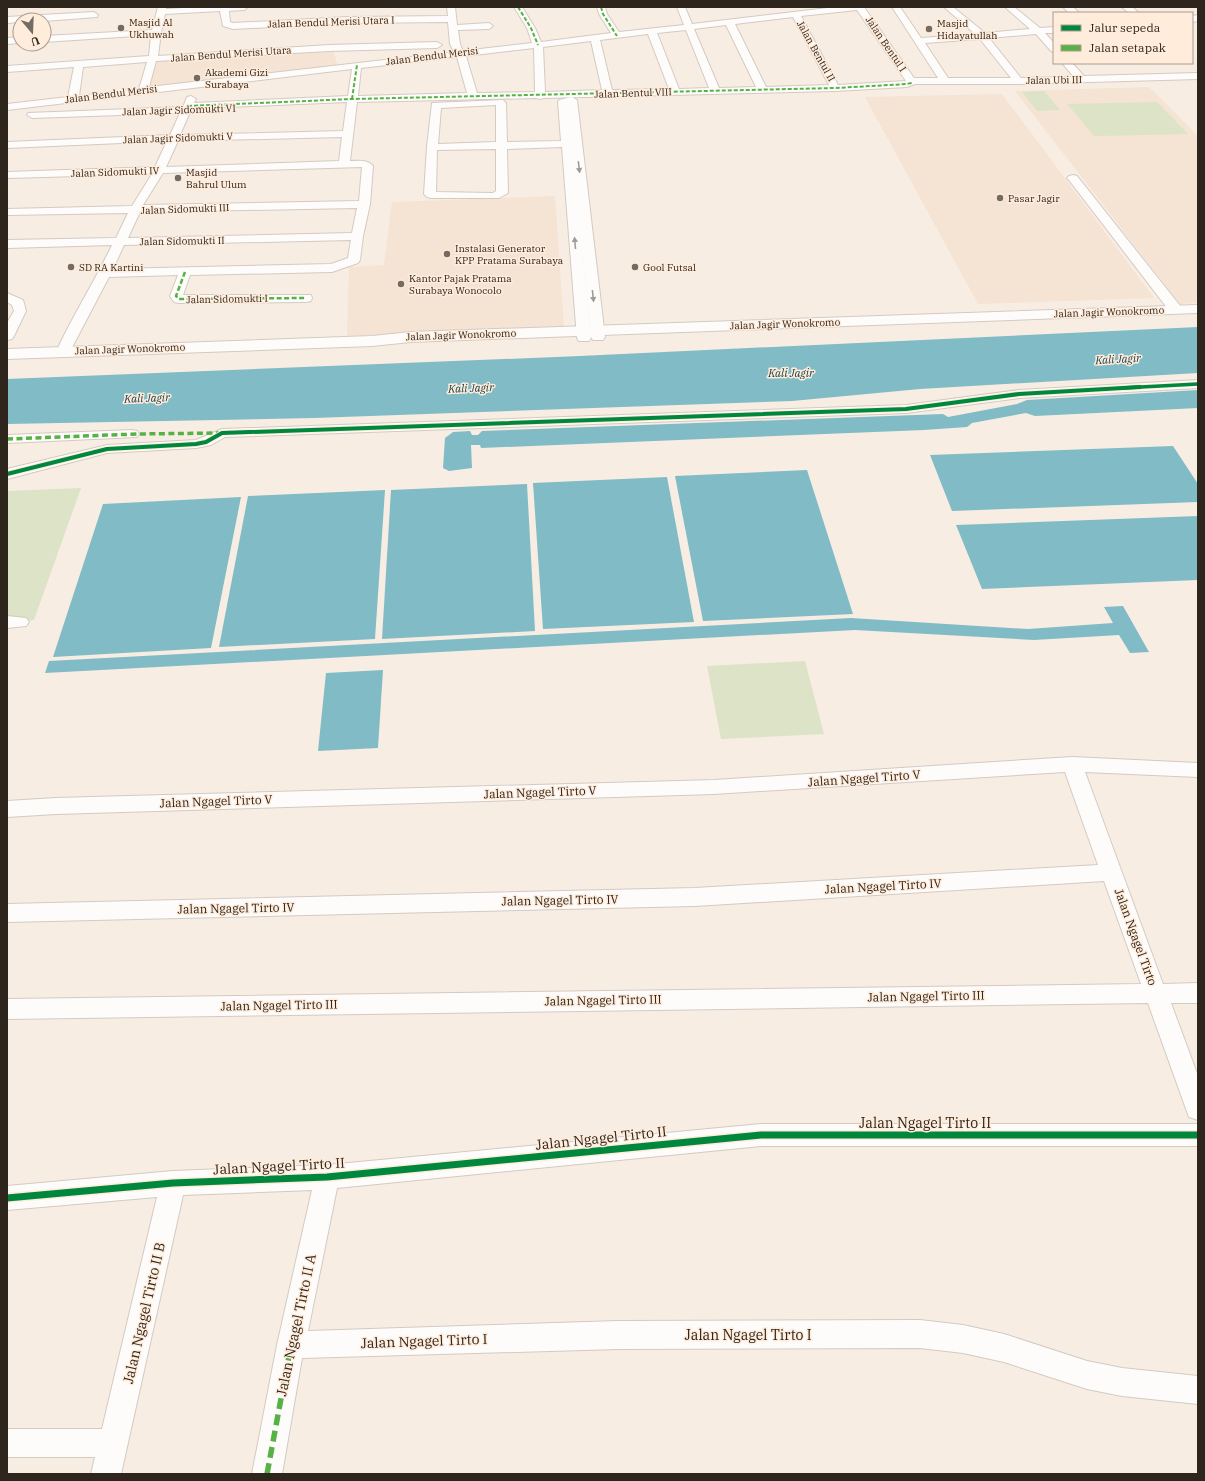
<svg xmlns="http://www.w3.org/2000/svg" width="1205" height="1481" viewBox="0 0 1205 1481" font-family="'IBM Plex Serif',serif">
	<rect width="100%" height="100%" fill="#f7ede3"/>
	<g fill="#f5e3d3">
		<polygon points="333,49 338,67 148,90 155,62"/>
		<polygon points="1149,87 1198,136 1198,303 1180,304 1015,91"/>
		<polygon points="1002,94 1154,298 978,304 865,97"/>
		<polygon points="555,196 564,327 347,336 349,267 384,265 392,202"/>
	</g>
	<g fill="#dce3c6">
		<polygon points="1044,91 1060,110 1037,111 1022,92"/>
		<polygon points="1157,102 1188,134 1094,136 1067,104"/>
		<polygon points="81,488 34,620 7,622 7,491"/>
		<polygon points="805,661 824,734 721,739 707,666"/>
	</g>
	<g fill="#81bbc6">
		<polygon points="1198,327 1198,373 920,389 792,401 314,418 7,424 7,379 580,356"/>
		<polygon points="1198,390 1198,408 1035,416 1026,413 972,423 967,427 924,430 481,448 480,445 471,445 472,468 449,471 443,468 445,438 453,432 470,431 472,435 478,435 482,431 943,414 948,417 1017,404 1027,400"/>
		<polygon points="1173,446 1198,484 1198,502 952,511 930,455"/>
		<polygon points="807,470 853,614 703,621 675,476"/>
		<polygon points="667,477 694,622 543,629 533,483"/>
		<polygon points="527,484 535,631 382,639 391,490"/>
		<polygon points="385,490 375,639 219,647 248,496"/>
		<polygon points="241,497 211,648 53,657 103,504"/>
		<polygon points="1198,516 1198,580 982,589 956,525"/>
		<polygon points="1123,606 1149,652 1130,653 1119,635 1034,640 855,630 45,673 49,661 851,618 1028,629 1113,623 1104,607"/>
		<polygon points="383,670 378,748 318,751 326,673"/>
	</g>
	<g fill="none" stroke-linecap="round" stroke-linejoin="round">
		<defs>
			<g id="minor">
				<path d="M158 7H166V9L201 7H248L244 10 229 11 230 22 233 23 348 17 448 16 447 7H455L457 25 489 23 493 26 489 29 458 30 460 44 463 51 532 43 527 28 514 7H522L535 28 541 42 611 33 599 14 597 7H605L607 14 619 32 684 25 677 7H685L692 24 836 7H864L914 78H938L892 7H900L921 38 975 34 944 7H953L985 33 1030 29 1005 7H1014L1040 28 1054 27V33H1045L1054 43V52L1051 51 1036 34 989 38 1021 78 1074 77 1062 63H1072L1084 76 1198 73V79L1018 84H915L907 87 835 91 544 98 540 99 536 98 357 102 350 161C358 161 367 159 373 166L370 204 363 236 360 260 358 263 332 272 190 275 183 295H311L312 298 311 301 306 302 179 303 174 302 170 296 178 275 109 277 68 355H58L56 352C73 315 95 281 112 245L7 248V240L116 238 128 213 7 215V209L132 206 152 174 7 178V172L155 167 167 141 7 148V142L170 135 180 113 32 118 27 115 28 113 183 107 187 97 191 96 196 99 194 103 348 96 352 69 7 110V104L68 97 74 67 7 72V66L149 56 151 35 44 42V36L152 30ZM857 10 906 81 838 85 801 16ZM220 11 223 26 233 29 348 23 448 22 450 44 454 52 149 87 156 61 329 51 437 48 442 45 437 42 329 45 158 56 161 32 165 14ZM793 17 829 85 766 87 735 24ZM726 25 756 87 719 88 694 29ZM686 30 709 88 679 89 657 33ZM648 34 669 89 612 90 600 40ZM980 39 1011 78H948L925 43ZM591 41 602 90 545 92 543 47ZM534 48 535 92 477 93 466 56ZM457 57 467 93 358 96 361 68ZM147 62 139 89 79 96 83 67ZM347 102 343 131 180 135 190 112 205 111 206 108ZM342 137 339 161 166 167 178 141ZM362 167 359 201 143 205 163 173ZM357 208 352 233 128 238 140 212ZM351 240 348 258 331 264 113 269 124 245Z"/>
				<polygon points="1063,7 1073,7 1079,13 1069,13"/>
				<polygon points="1122,7 1132,7 1139,13 1129,13"/>
				<polygon points="94,12 98,15 97,17 44,21 20,20 20,22 7,23 7,17"/>
				<polygon points="1198,15 1198,21 1192,22 1192,16"/>
				<polygon points="20,37 20,43 7,44 7,38"/>
				<path d="M572 97 577 100 605 337 603 340H593L591 337 579 218 591 338 589 341H579L577 338 562 147 507 149 508 193 499 198H431L427 197 424 194 427 147 432 103 503 100 506 103 507 142 561 141 558 102 559 100ZM496 105V142L438 144 441 108ZM496 149V191L493 193 436 192 437 150Z"/>
				<polygon points="1073,175 1077,176 1181,307 1182,310 1181,313 1171,313 1069,180 1067,178 1069,176"/>
				<polygon points="7,293 23,300 26,311 14,336 12,339 7,340 7,323 14,311 12,305 7,302"/>
				<polygon points="1198,380 1198,388 1019,398 906,413 225,437 211,445 196,448 107,453 7,479 7,469 107,445 196,440 222,429 906,405 1019,390"/>
				<polygon points="132,430 137,431 139,434 137,437 7,443 7,435"/>
				<polygon points="7,616 26,618 29,622 26,626 7,628"/>
				<polygon points="1072,757 1198,763 1198,777 1085,772 1163,984 1198,983 1198,1003 1171,1003 1198,1076 1198,1120 1189,1117 1186,1109 1148,1003 7,1019 7,999 1141,984 1104,881 695,906 7,922 7,904 695,888 1098,865 1065,772 714,794 56,814 7,817 7,801 56,798 714,780"/>
				<polygon points="761,1124 1198,1124 1198,1146 761,1146 337,1188 308,1331 618,1321 920,1320 963,1325 1004,1334 1087,1361 1122,1368 1198,1376 1198,1404 1122,1396 1087,1389 1004,1362 963,1353 920,1348 618,1349 302,1358 282,1474 252,1474 277,1345 312,1190 183,1195 121,1474 91,1474 95,1457 7,1457 7,1429 102,1429 157,1197 7,1210 7,1186 173,1171 327,1165"/>
			</g>
			<polygon id="major" points="1198,305 1198,313 411,342 372,346 7,359 7,349 372,336 411,332"/>
		</defs>
		<use href="#minor" stroke="#d3cac2" stroke-width="2"/>
		<use href="#major" stroke="#d3cac2" stroke-width="2"/>
		<use href="#minor" fill="#fefcfb" fill-rule="evenodd"/>
		<use href="#major" fill="#fefcfb" fill-rule="evenodd"/>
		<g stroke="#56b245" stroke-width="2" stroke-dasharray="4 2" stroke-linecap="butt">
			<polyline points="518,7 531,28 538,45"/>
			<polyline points="601,7 603,14 617,36"/>
			<polyline points="352,99 357,65"/>
			<polyline points="188,106 352,99 835,88 907,84 911,83 911,81"/>
		</g>
		<polyline stroke="#56b245" stroke-width="2.5" stroke-dasharray="5 2.5" stroke-linecap="butt" points="185,272 176,296 179,299 306,298"/>
		<polyline stroke="#56b245" stroke-width="3.5" stroke-dasharray="6 3.5" stroke-linecap="butt" points="7,439 137,434 219,433"/>
		<polyline stroke="#56b245" stroke-width="5.5" stroke-dasharray="11 5.5" stroke-linecap="butt" points="267,1474 291,1345"/>
		<defs>
			<polyline id="cycleway-far2" points="1122,388 1198,384"/>
			<polyline id="cycleway-far1" points="7,474 107,449 196,444 206,442 222,433 906,409 1019,394 1140,387"/>
			<polyline id="cycleway" points="7,1198 173,1183 327,1177 761,1135 1198,1135"/>
		</defs>
		<use href="#cycleway-far2" stroke="#ffecdb" stroke-width="5"/>
		<use href="#cycleway-far1" stroke="#ffecdb" stroke-width="6"/>
		<use href="#cycleway" stroke="#ffecdb" stroke-width="10"/>
		<use href="#cycleway-far2" stroke="#00873e" stroke-width="3.5"/>
		<use href="#cycleway-far1" stroke="#00873e" stroke-width="4"/>
		<use href="#cycleway" stroke="#00873e" stroke-width="7"/>
	</g>
	<defs><path id="oneway-solid" d="M-6-.8H1V-3.2L6.5 0L1 3.2V.8H-6Z"/></defs>
	<g fill="#a09b97">
		<use href="#oneway-solid" transform="translate(579 167) rotate(83)"/>
		<use href="#oneway-solid" transform="translate(575 243) rotate(-95)"/>
		<use href="#oneway-solid" transform="translate(593 296) rotate(84)"/>
	</g>
	<g fill="#746b62" stroke="#ffecdb" stroke-width="1.5">
		<circle cx="121" cy="28" r="4"/>
		<circle cx="929" cy="29" r="4"/>
		<circle cx="197" cy="78" r="4"/>
		<circle cx="178" cy="178" r="4"/>
		<circle cx="1000" cy="198" r="4"/>
		<circle cx="447" cy="254" r="4"/>
		<circle cx="71" cy="267" r="4"/>
		<circle cx="635" cy="267" r="4"/>
		<circle cx="401" cy="284" r="4"/>
	</g>
	<g text-anchor="middle" dominant-baseline="central" stroke-width="3" stroke-linejoin="round" paint-order="stroke">
		<g font-size="10" fill="#2e251d" stroke="#ffecdb" text-anchor="start">
			<text x="129" y="22">Masjid Al<tspan x="129" dy="12">Ukhuwah</tspan></text>
			<text x="937" y="23">Masjid<tspan x="937" dy="12">Hidayatullah</tspan></text>
			<text x="205" y="72">Akademi Gizi<tspan x="205" dy="12">Surabaya</tspan></text>
			<text x="186" y="172">Masjid<tspan x="186" dy="12">Bahrul Ulum</tspan></text>
			<text x="1008" y="198">Pasar Jagir</text>
			<text x="455" y="248">Instalasi Generator<tspan x="455" dy="12">KPP Pratama Surabaya</tspan></text>
			<text x="79" y="267">SD RA Kartini</text>
			<text x="643" y="267">Gool Futsal</text>
			<text x="409" y="278">Kantor Pajak Pratama<tspan x="409" dy="12">Surabaya Wonocolo</tspan></text>
		</g>
		<g font-size="10" fill="#2e251d" stroke="#ffecdb">
			<text transform="translate(331 22) rotate(-2)">Jalan Bendul Merisi Utara I</text>
			<text transform="translate(886 44) rotate(56)">Jalan Bentul I</text>
			<text transform="translate(816 51) rotate(61)">Jalan Bentul II</text>
			<text transform="translate(231 54) rotate(-4)">Jalan Bendul Merisi Utara</text>
			<text transform="translate(432 56) rotate(-7)">Jalan Bendul Merisi</text>
			<text transform="translate(1054 80) rotate(-1)">Jalan Ubi III</text>
			<text transform="translate(633 93) rotate(-2)">Jalan Bentul VIII</text>
			<text transform="translate(111 94) rotate(-7)">Jalan Bendul Merisi</text>
			<text transform="translate(179 110) rotate(-2)">Jalan Jagir Sidomukti VI</text>
			<text transform="translate(178 138) rotate(-2)">Jalan Jagir Sidomukti V</text>
			<text transform="translate(115 172) rotate(-2)">Jalan Sidomukti IV</text>
			<text transform="translate(185 209) rotate(-2)">Jalan Sidomukti III</text>
			<text transform="translate(182 241) rotate(-1)">Jalan Sidomukti II</text>
			<text transform="translate(227 299) rotate(-1)">Jalan Sidomukti I</text>
			<text transform="translate(1109 312) rotate(-2)">Jalan Jagir Wonokromo</text>
			<text transform="translate(785 324) rotate(-2)">Jalan Jagir Wonokromo</text>
			<text transform="translate(461 335) rotate(-2)">Jalan Jagir Wonokromo</text>
			<text transform="translate(130 349) rotate(-2)">Jalan Jagir Wonokromo</text>
		</g>
		<g font-size="11" font-style="italic" fill="#184049" stroke="#ffecdb">
			<text transform="translate(1118 359) rotate(-3)">Kali Jagir</text>
			<text x="791" y="373">Kali Jagir</text>
			<text transform="translate(471 388) rotate(-2)">Kali Jagir</text>
			<text transform="translate(147 398) rotate(-2)">Kali Jagir</text>
		</g>
		<g font-size="12" fill="#2e251d" stroke="#ffecdb">
			<text transform="translate(864 778) rotate(-4)">Jalan Ngagel Tirto V</text>
			<text transform="translate(540 792) rotate(-2)">Jalan Ngagel Tirto V</text>
			<text transform="translate(216 801) rotate(-2)">Jalan Ngagel Tirto V</text>
			<text transform="translate(883 886) rotate(-3)">Jalan Ngagel Tirto IV</text>
			<text transform="translate(560 900) rotate(-1)">Jalan Ngagel Tirto IV</text>
			<text transform="translate(236 908) rotate(-1)">Jalan Ngagel Tirto IV</text>
			<text transform="translate(1136 937) rotate(70)">Jalan Ngagel Tirto</text>
			<text transform="translate(926 996) rotate(-1)">Jalan Ngagel Tirto III</text>
			<text transform="translate(603 1000) rotate(-1)">Jalan Ngagel Tirto III</text>
			<text transform="translate(279 1005) rotate(-1)">Jalan Ngagel Tirto III</text>
		</g>
		<g font-size="14" fill="#2e251d" stroke="#ffecdb">
			<text x="925" y="1123">Jalan Ngagel Tirto II</text>
			<text transform="translate(601 1138) rotate(-6)">Jalan Ngagel Tirto II</text>
			<text transform="translate(279 1166) rotate(-3)">Jalan Ngagel Tirto II</text>
			<text transform="translate(144 1313) rotate(-77)">Jalan Ngagel Tirto II B</text>
			<text transform="translate(296 1325) rotate(-78)">Jalan Ngagel Tirto II A</text>
			<text x="748" y="1335">Jalan Ngagel Tirto I</text>
			<text transform="translate(424 1341) rotate(-2)">Jalan Ngagel Tirto I</text>
		</g>
	</g>
	<rect width="1205" height="1481" fill="none" stroke="#2e251d" stroke-width="16"/>
	<rect x="1053" y="12" width="140" height="52" fill="#ffecdb" stroke="#ab9c8f"/>
	<rect x="1061" y="25" width="20" height="6" fill="#00873e" stroke="#ab9c8f"/>
	<text x="1089" y="32" font-size="12" fill="#2e251d">Jalur sepeda</text>
	<rect x="1061" y="45" width="20" height="6" fill="#56b245" stroke="#ab9c8f"/>
	<text x="1089" y="52" font-size="12" fill="#2e251d">Jalan setapak</text>
	<g transform="translate(32 32) rotate(161)"><circle r="19" fill="#ffecdb" stroke="#ab9c8f"/>
	<path d="M0-3L7 15L0 10L-7 15Z" fill="#746b62"/>
	<text y="-6" font-size="11" font-weight="bold" text-anchor="middle" fill="#2e251d">U</text>
	</g>
</svg>
